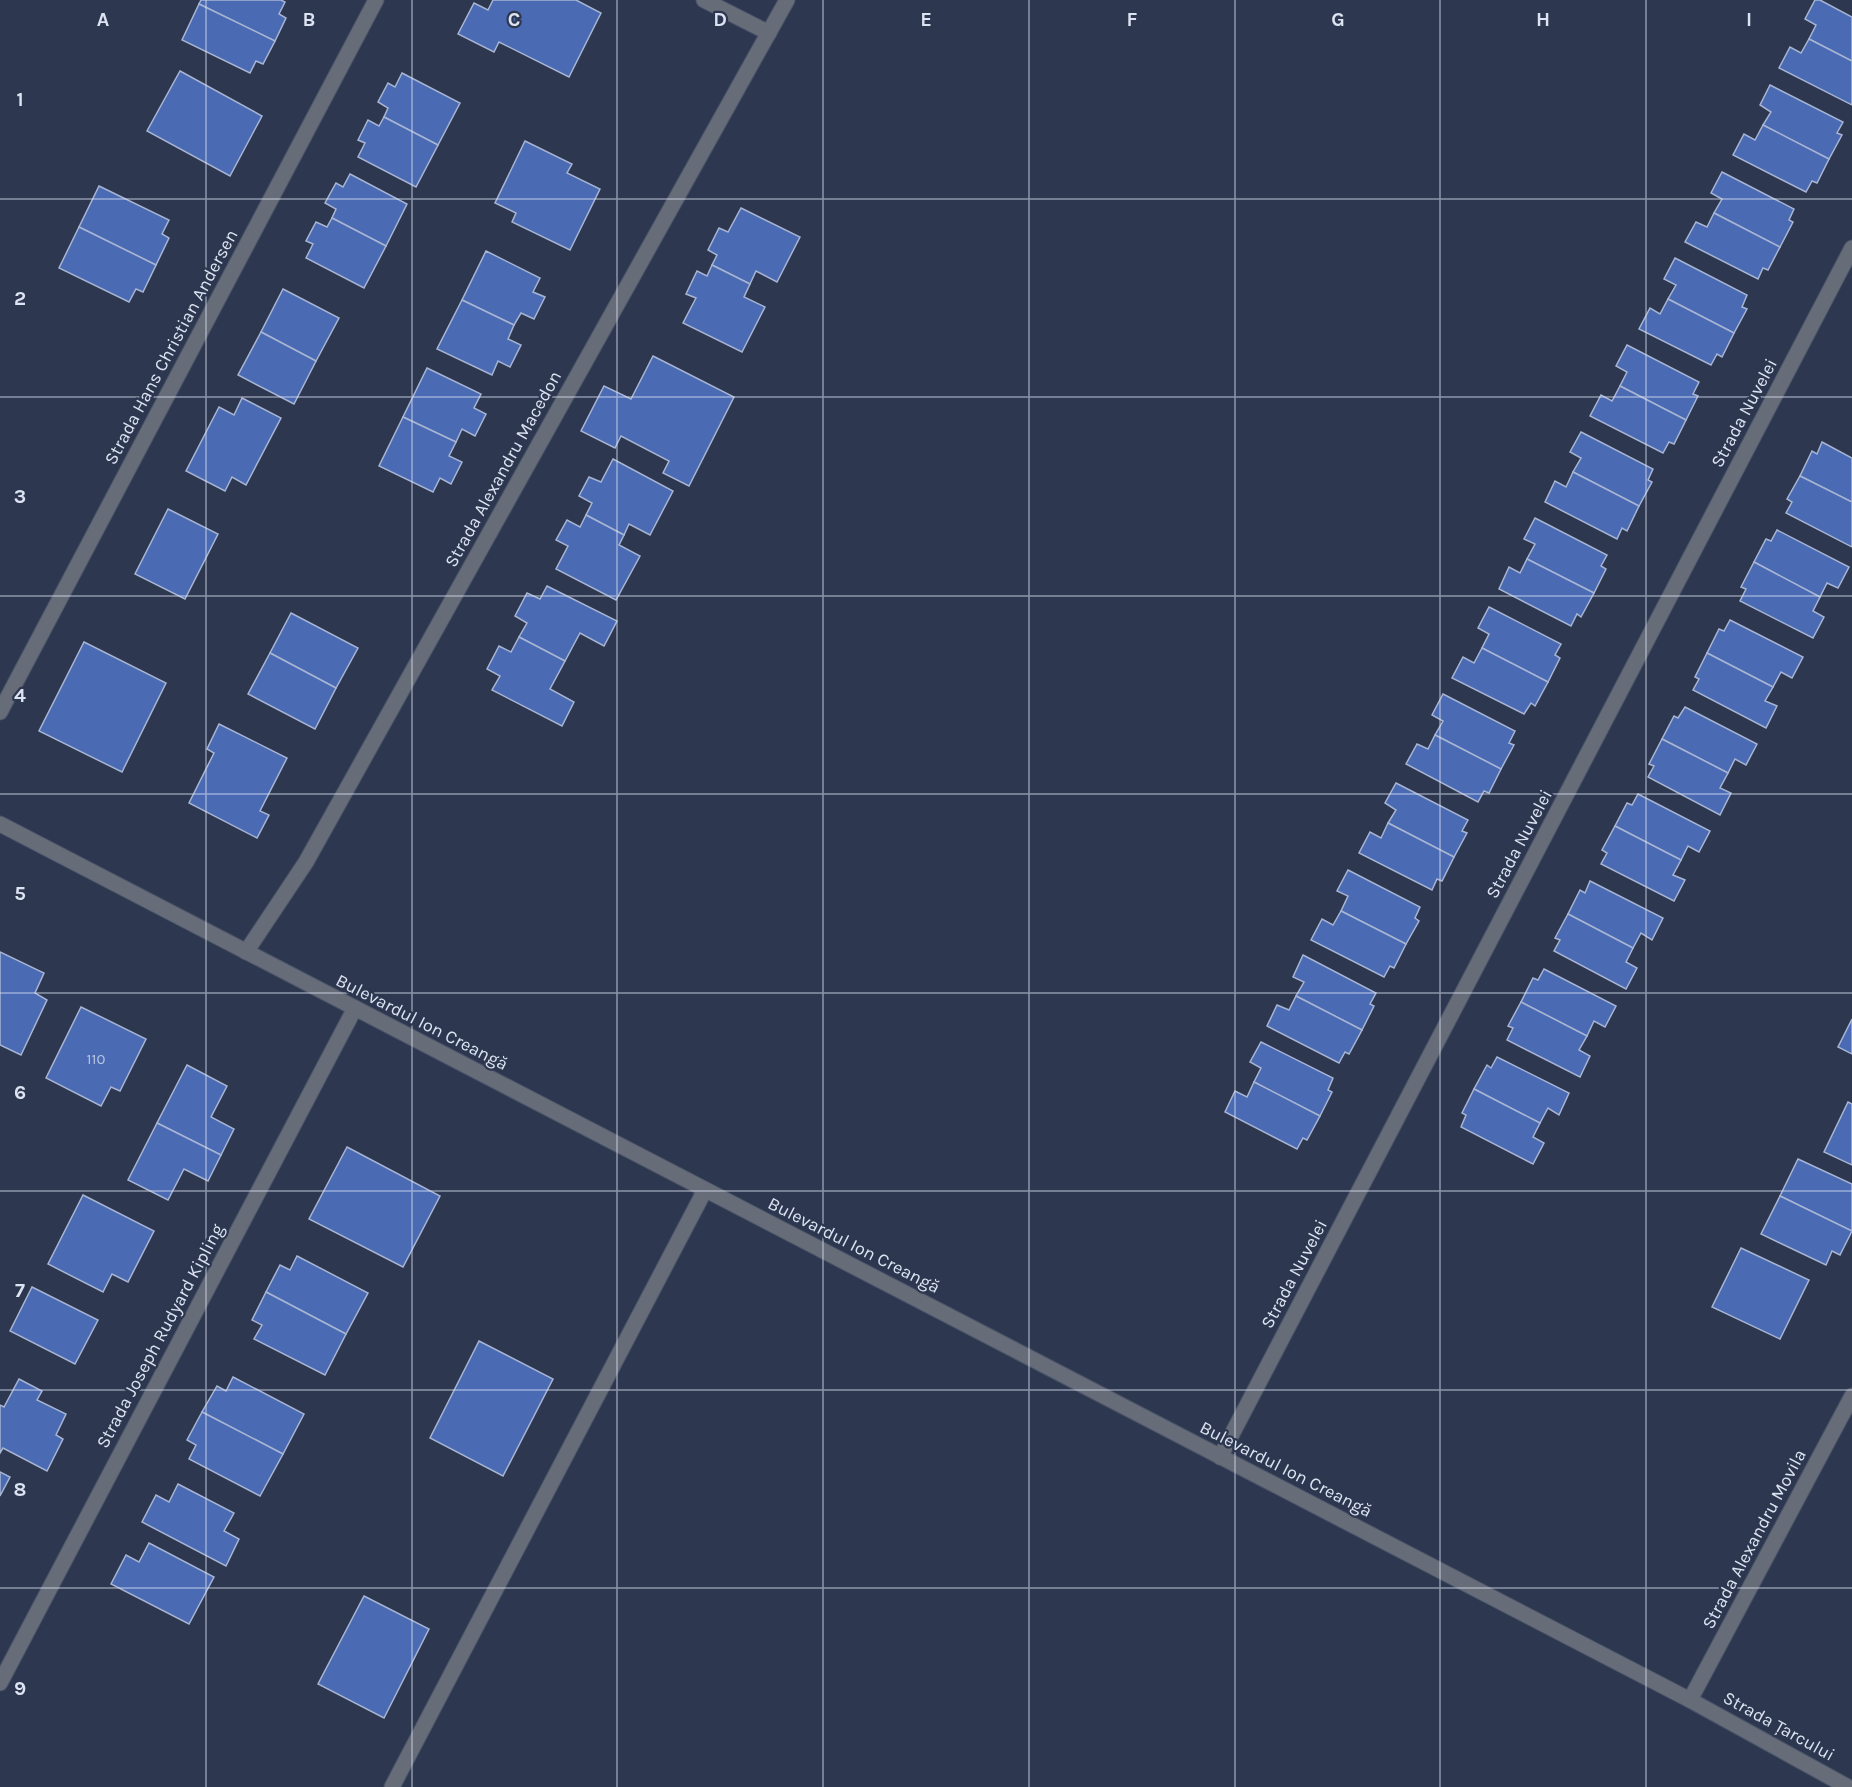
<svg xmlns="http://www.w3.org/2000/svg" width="1852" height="1787" viewBox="0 0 1852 1787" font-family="Karla,sans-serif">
	<rect width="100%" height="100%" fill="#2d374f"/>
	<g fill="#4b6ab4" stroke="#a7b5d3" stroke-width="1.5">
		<polygon points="201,0 281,0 285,2 279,14 286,18 275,41 199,4"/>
		<polygon points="493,0 576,0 601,13 569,77 499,42 494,52 458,34 474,3 488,10"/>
		<polygon points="1815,0 1820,0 1852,17 1852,61 1809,39 1816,25 1805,19"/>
		<polygon points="199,4 275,41 263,64 256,61 250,73 182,40"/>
		<polygon points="1809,39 1852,61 1852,105 1779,68 1790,47 1801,53"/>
		<polygon points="180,71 262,116 230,176 147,131"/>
		<polygon points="402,73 460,103 438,145 384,117 388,108 378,102 388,83 395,87"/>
		<polygon points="1770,85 1843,122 1837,133 1842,135 1829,159 1763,125 1771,112 1760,105"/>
		<polygon points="384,117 438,145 416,187 358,157 365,143 358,140 368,120 379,126"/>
		<polygon points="1763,125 1829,159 1817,183 1812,181 1806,192 1733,155 1744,134 1755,140"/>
		<polygon points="525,141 572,164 567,173 600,189 570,250 512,222 516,213 495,203"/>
		<polygon points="1722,172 1794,209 1789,220 1793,222 1780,247 1714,213 1722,199 1711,193"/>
		<polygon points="350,174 407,204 386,246 332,218 336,209 325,203 336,183 343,187"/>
		<polygon points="99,186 169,220 162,234 169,238 156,265 79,227"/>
		<polygon points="741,208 800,237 777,282 756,271 750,284 712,265 717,255 708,250 719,228 728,232"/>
		<polygon points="1714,213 1780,247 1768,270 1763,268 1758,279 1685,242 1696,222 1707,227"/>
		<polygon points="332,218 386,246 364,288 306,258 313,244 306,241 316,222 327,227"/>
		<polygon points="79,227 156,265 143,292 136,289 129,302 59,268"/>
		<polygon points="486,251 540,278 533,292 545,297 534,319 521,313 514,325 462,300"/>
		<polygon points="1675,258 1747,295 1742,307 1747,309 1734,333 1668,299 1676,285 1664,279"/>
		<polygon points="712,265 750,284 744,297 765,307 742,352 683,323 696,298 686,294 697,271 707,276"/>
		<polygon points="283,289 339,318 316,361 261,332"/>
		<polygon points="1668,299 1734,333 1722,357 1717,354 1711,365 1639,329 1650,308 1660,314"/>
		<polygon points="462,300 514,325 508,339 521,345 510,367 498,361 492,375 437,349"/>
		<polygon points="261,332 316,361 294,404 238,375"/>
		<polygon points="1627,345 1699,382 1693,394 1698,396 1686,420 1620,386 1627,372 1616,366"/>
		<polygon points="653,356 734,397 689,486 663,473 669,461 621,436 615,448 581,431 604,386 631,399"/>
		<polygon points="427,368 481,394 474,408 486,414 475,436 462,429 456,442 403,417"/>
		<polygon points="1620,386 1686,420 1674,444 1669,442 1663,453 1590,416 1601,395 1612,401"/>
		<polygon points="242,398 281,418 246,485 232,477 225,491 186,471 219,407 234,415"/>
		<polygon points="403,417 456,442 449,456 462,462 451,484 440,478 433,492 379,466"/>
		<polygon points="1581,432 1653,469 1648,480 1652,482 1639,506 1573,472 1581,458 1570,452"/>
		<polygon points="1822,442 1852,458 1852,502 1800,476 1812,451 1817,454"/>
		<polygon points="613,459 673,491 650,535 629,524 624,535 586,515 592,503 579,496 589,477 601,482"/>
		<polygon points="1573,472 1639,506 1627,531 1622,528 1617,539 1545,502 1555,481 1566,487"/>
		<polygon points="1800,476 1852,502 1852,547 1786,513 1792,502 1787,499"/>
		<polygon points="168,509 218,534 185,599 135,574"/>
		<polygon points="586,515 624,535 619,545 640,556 616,600 556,569 568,546 556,540 567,520 580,527"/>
		<polygon points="1535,518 1607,555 1601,566 1606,569 1594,593 1527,559 1535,544 1524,539"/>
		<polygon points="1777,530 1849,567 1838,588 1827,583 1820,597 1754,562 1766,539 1771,541"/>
		<polygon points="1527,559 1594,593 1581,617 1577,614 1571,626 1499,589 1509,567 1520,573"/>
		<polygon points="1754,562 1820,597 1813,611 1824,617 1813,638 1740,601 1746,589 1741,587"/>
		<polygon points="547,586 617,621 604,646 580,633 565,661 519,637 527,623 515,616 527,593 540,599"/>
		<polygon points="1489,607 1561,644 1555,655 1560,658 1548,682 1482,648 1489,634 1478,628"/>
		<polygon points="291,613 358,648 336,688 270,653"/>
		<polygon points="1730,620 1803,657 1792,678 1781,672 1773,687 1707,653 1719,629 1724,631"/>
		<polygon points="519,637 565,661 550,689 574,702 562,726 492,690 500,676 487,669 499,646 511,652"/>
		<polygon points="84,642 166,683 122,772 39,731"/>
		<polygon points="1482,648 1548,682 1535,706 1531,703 1524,714 1452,678 1463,657 1474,663"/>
		<polygon points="270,653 336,688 315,729 248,694"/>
		<polygon points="1707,653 1773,687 1765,701 1777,706 1766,728 1693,690 1699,679 1695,677"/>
		<polygon points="1443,694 1515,731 1509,743 1514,745 1501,769 1435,735 1443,721 1432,715"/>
		<polygon points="1685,707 1757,744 1746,765 1735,759 1728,773 1662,739 1674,716 1678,718"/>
		<polygon points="219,724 287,758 260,811 269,815 257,838 189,803 214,753 207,749"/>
		<polygon points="1435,735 1501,769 1489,793 1484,791 1478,802 1406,764 1417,744 1428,749"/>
		<polygon points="1662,739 1728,773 1720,788 1731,793 1720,815 1648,777 1654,766 1649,764"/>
		<polygon points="1396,783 1468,820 1462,831 1467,833 1454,857 1388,823 1396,810 1385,803"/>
		<polygon points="1638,794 1710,831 1699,852 1688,846 1681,860 1615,826 1627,803 1632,805"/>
		<polygon points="1388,823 1454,857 1442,881 1437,879 1432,890 1359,853 1370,832 1381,838"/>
		<polygon points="1615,826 1681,860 1673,875 1685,880 1674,901 1601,864 1607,853 1602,850"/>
		<polygon points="1348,870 1420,907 1415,918 1419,921 1406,944 1341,911 1348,896 1337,891"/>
		<polygon points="1590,881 1663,918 1652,940 1641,933 1633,948 1568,914 1580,890 1585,893"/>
		<polygon points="1341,911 1406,944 1394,968 1390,966 1384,977 1311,940 1322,919 1333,925"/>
		<polygon points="1568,914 1633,948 1626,962 1637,968 1626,989 1554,951 1560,940 1555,938"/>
		<polygon points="0,952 44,973 35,993 47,1000 21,1055 0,1045"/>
		<polygon points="1303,955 1376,993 1370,1004 1374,1006 1362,1030 1296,996 1304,982 1293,977"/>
		<polygon points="1544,969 1616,1006 1605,1027 1594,1021 1587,1036 1521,1002 1533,978 1538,980"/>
		<polygon points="1296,996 1362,1030 1349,1054 1345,1052 1339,1063 1267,1026 1277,1005 1289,1010"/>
		<polygon points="1521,1002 1587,1036 1579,1050 1590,1056 1580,1077 1507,1040 1513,1028 1508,1026"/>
		<polygon points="81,1007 146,1039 120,1091 111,1087 101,1106 46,1078"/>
		<polygon points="1852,1019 1852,1054 1838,1047"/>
		<polygon points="1261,1042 1333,1078 1328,1090 1332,1092 1320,1116 1254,1082 1261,1068 1250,1062"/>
		<polygon points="1497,1057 1569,1093 1559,1115 1548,1108 1540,1123 1474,1089 1487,1065 1491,1068"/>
		<polygon points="187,1065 227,1086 211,1117 234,1129 221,1155 157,1123"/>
		<polygon points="1254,1082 1320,1116 1307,1140 1303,1138 1297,1149 1225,1112 1235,1091 1247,1097"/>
		<polygon points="1474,1089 1540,1123 1533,1137 1544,1143 1533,1164 1461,1127 1466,1115 1462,1113"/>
		<polygon points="1848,1102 1852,1104 1852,1165 1824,1152"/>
		<polygon points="157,1123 221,1155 208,1181 184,1169 168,1200 128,1180"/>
		<polygon points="347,1147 440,1196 403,1267 309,1219"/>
		<polygon points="1798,1159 1852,1184 1852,1231 1780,1196"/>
		<polygon points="83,1195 154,1231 128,1282 112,1274 103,1292 48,1264"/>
		<polygon points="1780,1196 1852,1231 1840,1255 1832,1251 1826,1265 1761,1234"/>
		<polygon points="1741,1248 1809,1280 1780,1339 1712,1307"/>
		<polygon points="297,1256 368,1293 346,1334 266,1292 280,1265 290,1270"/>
		<polygon points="32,1287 98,1320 75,1364 10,1331"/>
		<polygon points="266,1292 346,1334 325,1375 254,1339 262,1325 252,1320"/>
		<polygon points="479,1341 553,1379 503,1476 430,1438"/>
		<polygon points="233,1377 304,1414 283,1454 202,1412 217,1386 226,1391"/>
		<polygon points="19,1379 42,1391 37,1400 66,1414 56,1435 63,1439 47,1471 3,1448 0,1453 0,1405 4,1407"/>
		<polygon points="202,1412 283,1454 260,1496 189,1459 196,1445 187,1440"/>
		<polygon points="0,1472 10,1477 0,1496"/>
		<polygon points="178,1484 234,1513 224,1531 239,1539 226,1566 142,1522 156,1495 169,1502"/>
		<polygon points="149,1543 214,1577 189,1624 111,1584 126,1555 139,1562"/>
		<polygon points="364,1596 429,1629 384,1718 318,1684"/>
	</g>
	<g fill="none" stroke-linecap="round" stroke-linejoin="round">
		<defs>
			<g id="minor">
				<polyline points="704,0 769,33"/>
				<polyline points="0,712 376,0"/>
				<polyline points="246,952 306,862 787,0"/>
				<polyline points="1220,1457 1852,248"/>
				<polyline points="0,1683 355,1008"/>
				<polyline points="1690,1700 1852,1396"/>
				<polyline points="392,1787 705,1190"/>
			</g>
			<polyline id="tertiary" points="0,824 1690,1700 1848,1787"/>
		</defs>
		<use href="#minor" stroke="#495369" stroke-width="17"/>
		<use href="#tertiary" stroke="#495369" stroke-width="17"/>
		<use href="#minor" stroke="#666c78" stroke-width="15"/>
		<use href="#tertiary" stroke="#666c78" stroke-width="15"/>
	</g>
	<path fill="none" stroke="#dce3f2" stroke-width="1.5" stroke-opacity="0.55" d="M206 0V1787M412 0V1787M617 0V1787M823 0V1787M1029 0V1787M1235 0V1787M1440 0V1787M1646 0V1787M0 199H1852M0 397H1852M0 596H1852M0 794H1852M0 993H1852M0 1191H1852M0 1390H1852M0 1588H1852"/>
	<g text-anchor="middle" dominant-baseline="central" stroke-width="4.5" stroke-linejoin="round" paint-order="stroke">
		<g font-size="15" fill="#b8c5e2">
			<text x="96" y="1059">110</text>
		</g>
		<g font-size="18" fill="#dce3f2" stroke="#2d374f">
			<text transform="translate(171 347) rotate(-62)">Strada Hans Christian Andersen</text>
			<text transform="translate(1744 413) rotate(-62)">Strada Nuvelei</text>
			<text transform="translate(503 469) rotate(-61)">Strada Alexandru Macedon</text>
			<text transform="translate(1519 844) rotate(-62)">Strada Nuvelei</text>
			<text transform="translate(422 1022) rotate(27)">Bulevardul Ion Creangă</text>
			<text transform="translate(854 1245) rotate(27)">Bulevardul Ion Creangă</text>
			<text transform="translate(1294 1274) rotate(-62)">Strada Nuvelei</text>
			<text transform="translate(160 1336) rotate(-62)">Strada Joseph Rudyard Kipling</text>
			<text transform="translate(1286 1469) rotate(27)">Bulevardul Ion Creangă</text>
			<text transform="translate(1754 1539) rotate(-62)">Strada Alexandru Movila</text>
			<text transform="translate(1779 1726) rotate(29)">Strada Țarcului</text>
		</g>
	</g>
	<g font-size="20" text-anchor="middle" font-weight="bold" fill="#dce3f2" stroke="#2d374f" stroke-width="4.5" stroke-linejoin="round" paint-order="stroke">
		<text x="103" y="26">A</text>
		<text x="309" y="26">B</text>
		<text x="514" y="26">C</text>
		<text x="720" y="26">D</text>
		<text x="926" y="26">E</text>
		<text x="1132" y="26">F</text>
		<text x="1338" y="26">G</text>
		<text x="1543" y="26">H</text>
		<text x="1749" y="26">I</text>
		<text x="20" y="106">1</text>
		<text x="20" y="305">2</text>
		<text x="20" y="503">3</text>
		<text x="20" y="702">4</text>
		<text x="20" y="900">5</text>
		<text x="20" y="1099">6</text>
		<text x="20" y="1297">7</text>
		<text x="20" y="1496">8</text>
		<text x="20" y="1695">9</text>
	</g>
</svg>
